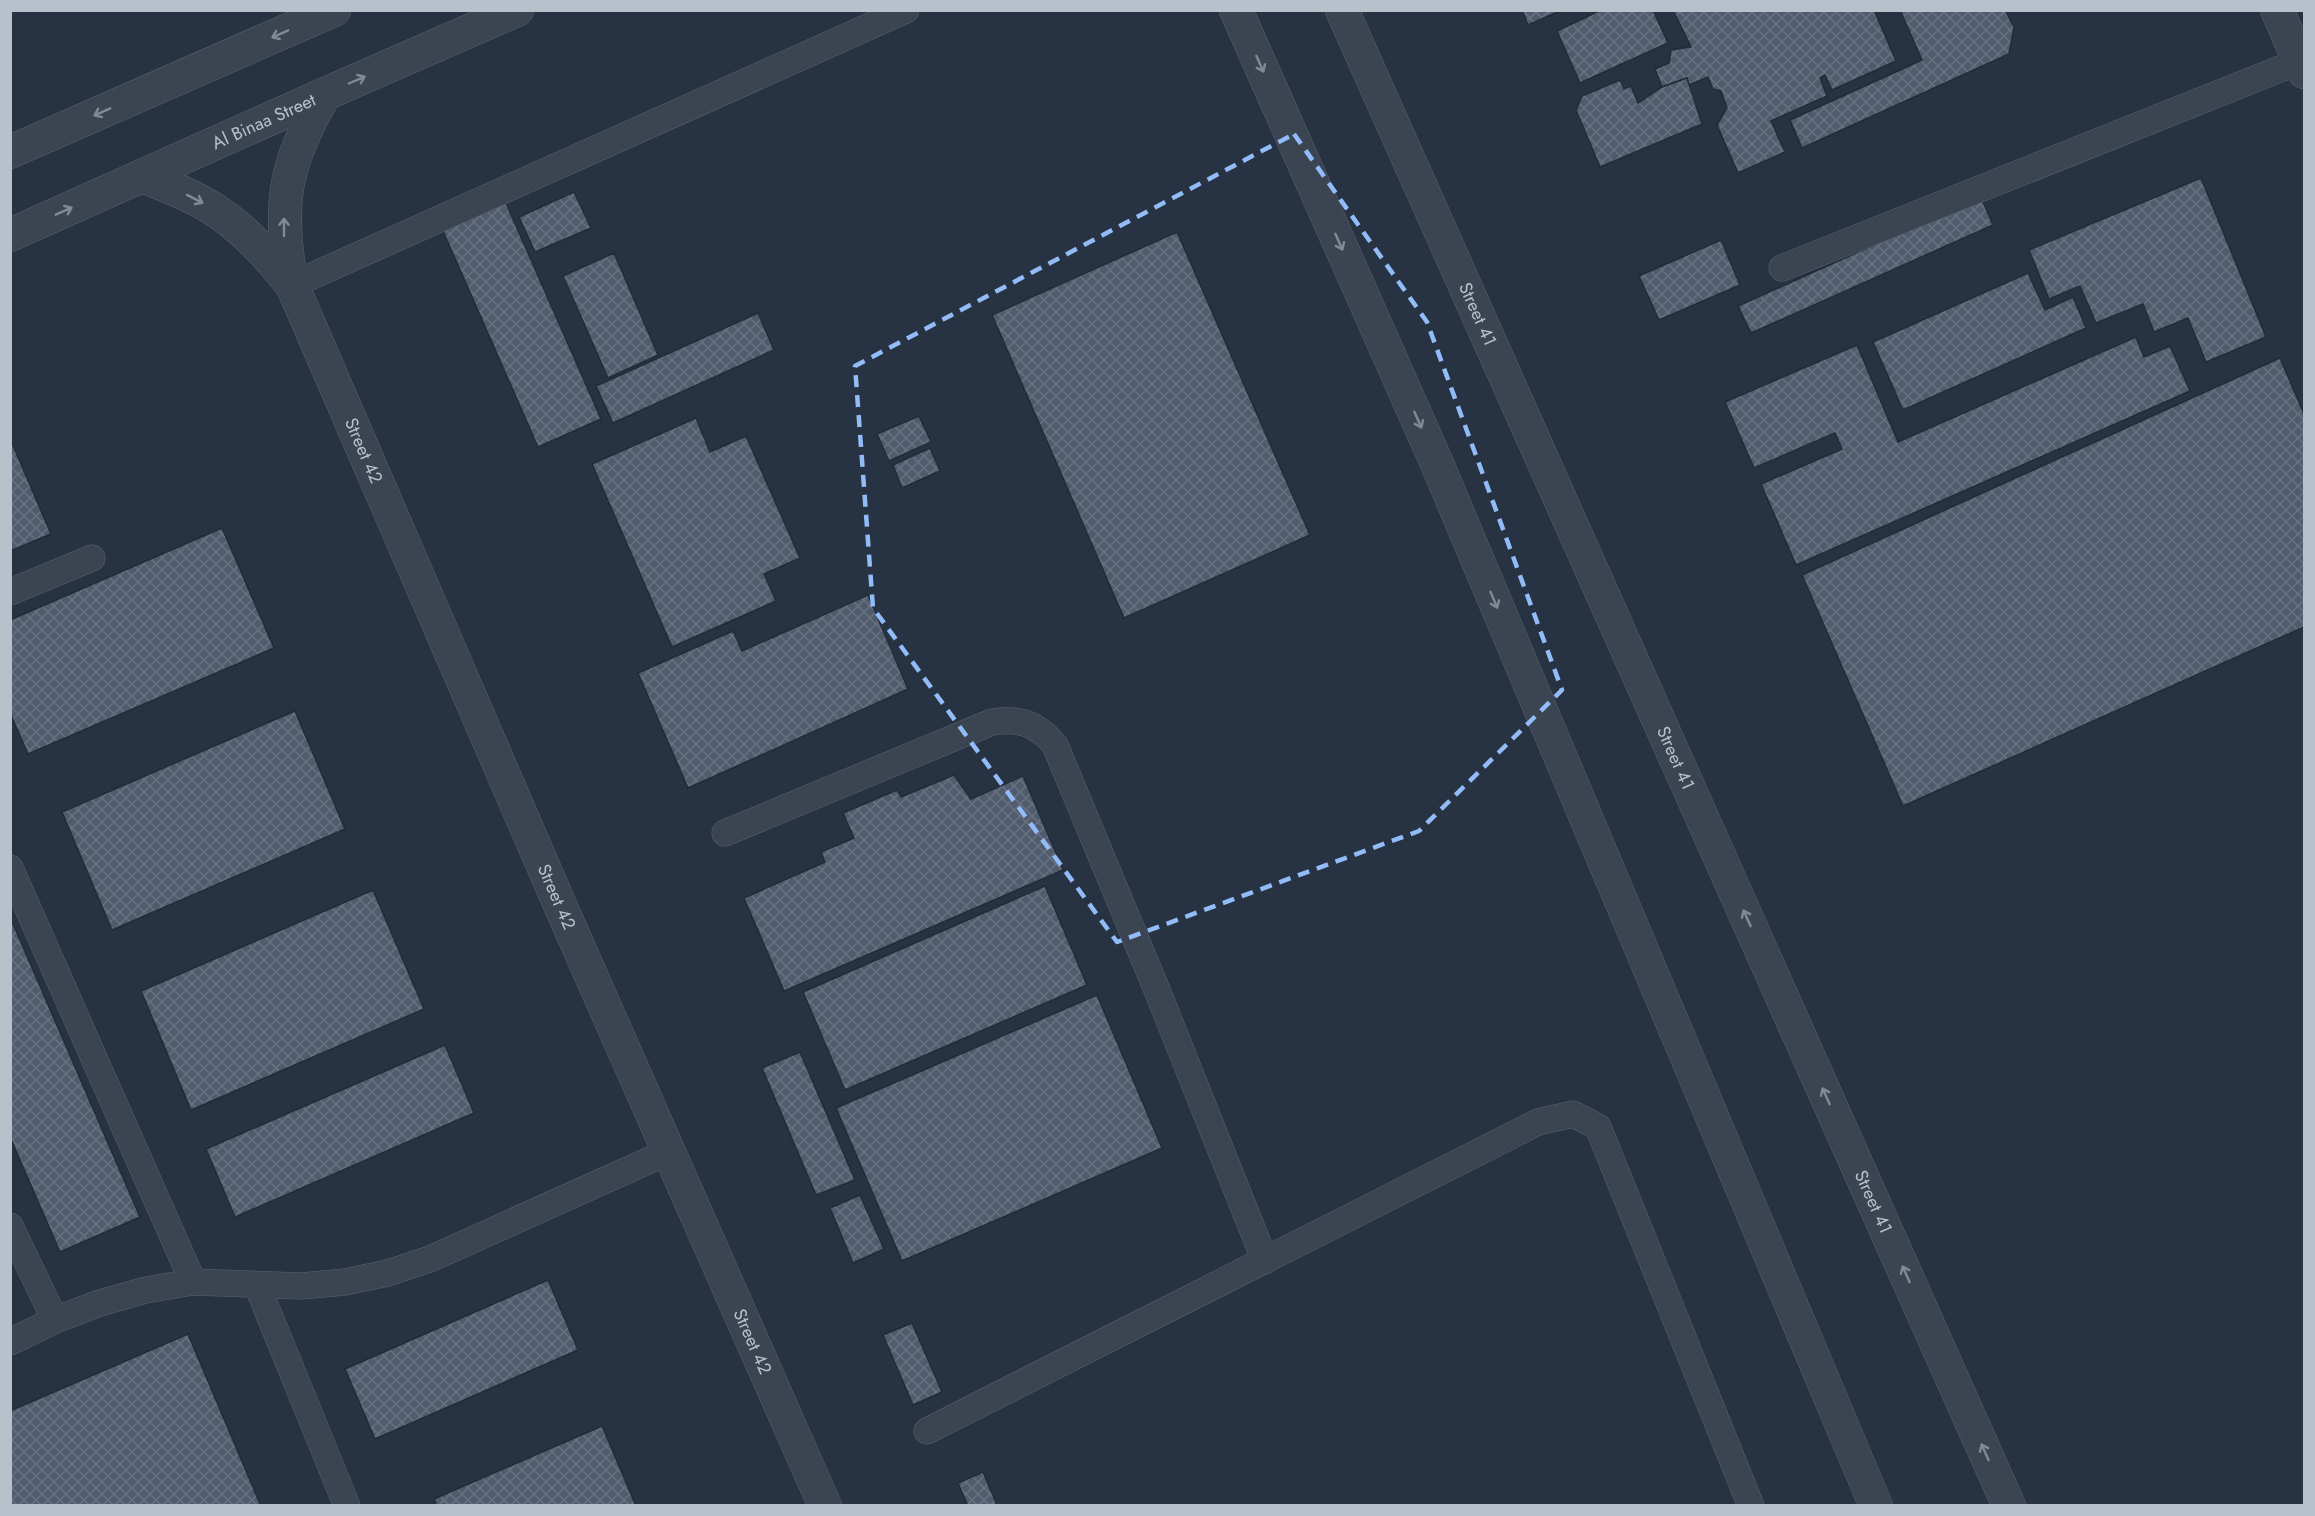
<svg xmlns="http://www.w3.org/2000/svg" width="2315" height="1516" viewBox="0 0 2315 1516" font-family="Jost,sans-serif">
	<defs>
		<pattern id="building-cross-hatch" width="8" height="8" patternUnits="userSpaceOnUse" patternTransform="scale(1.5)"><rect width="8" height="8" fill="#505c6d"/><path d="M0 0l8 8M0 8l8-8" fill="none" stroke="#677281"/></pattern>
	</defs>
	<rect width="100%" height="100%" fill="#273342"/>
	<g fill="url(#building-cross-hatch)" stroke="#222c39" stroke-width="1.5">
		<polygon points="1522,10 1562,10 1528,25"/>
		<polygon points="1601,10 1653,10 1668,43 1580,83 1557,31"/>
		<polygon points="1673,10 1874,10 1896,61 1832,90 1825,75 1820,78 1827,96 1771,121 1785,152 1738,173 1717,125 1727,108 1721,91 1713,89 1708,77 1689,85 1687,78 1662,87 1655,69 1669,63 1671,50 1691,47"/>
		<polygon points="1900,10 2005,10 2014,27 2009,54 1802,148 1790,120 1922,60"/>
		<polygon points="1687,78 1702,124 1600,167 1576,110 1582,96 1620,80 1624,89 1631,86 1638,103 1662,87"/>
		<polygon points="2201,178 2266,337 2206,362 2188,318 2154,332 2143,304 2096,323 2080,286 2049,299 2029,250"/>
		<polygon points="574,192 591,228 535,252 519,217"/>
		<polygon points="1981,197 1993,225 1751,333 1738,306"/>
		<polygon points="506,203 601,419 538,447 443,231"/>
		<polygon points="1177,232 1310,535 1124,618 992,315"/>
		<polygon points="1721,240 1740,285 1659,320 1639,276"/>
		<polygon points="614,253 658,355 608,378 563,276"/>
		<polygon points="2028,273 2045,310 2073,297 2086,328 1903,410 1873,342"/>
		<polygon points="758,313 774,350 613,423 596,386"/>
		<polygon points="2136,337 2144,357 2170,346 2190,391 1796,565 1761,484 1842,449 1835,433 1754,468 1725,402 1857,345 1898,442"/>
		<polygon points="2280,358 2304,414 2304,627 1903,806 1802,575"/>
		<polygon points="919,416 931,442 889,461 877,434"/>
		<polygon points="696,418 710,452 746,436 800,558 764,574 776,601 672,647 592,464"/>
		<polygon points="12,443 51,534 10,551 10,444"/>
		<polygon points="930,448 940,471 902,488 893,465"/>
		<polygon points="222,528 274,648 28,754 10,713 10,620"/>
		<polygon points="868,595 908,689 688,788 638,673 733,631 742,651"/>
		<polygon points="295,711 345,829 112,930 62,812"/>
		<polygon points="954,775 971,799 1023,776 1063,870 784,991 744,898 825,862 821,852 854,838 843,813 897,790 901,797"/>
		<polygon points="1045,886 1087,985 845,1090 803,992"/>
		<polygon points="373,890 424,1009 191,1110 141,991"/>
		<polygon points="10,917 140,1217 60,1252 10,1137"/>
		<polygon points="1097,995 1162,1148 902,1261 836,1108"/>
		<polygon points="445,1045 474,1113 235,1217 206,1149"/>
		<polygon points="800,1052 855,1180 816,1195 762,1068"/>
		<polygon points="860,1195 884,1249 853,1263 830,1208"/>
		<polygon points="548,1280 578,1350 375,1439 345,1369"/>
		<polygon points="912,1323 942,1392 913,1405 883,1335"/>
		<polygon points="188,1334 261,1506 10,1506 10,1411"/>
		<polygon points="602,1426 636,1506 437,1506 434,1499"/>
		<polygon points="983,1472 997,1505 968,1506 958,1483"/>
	</g>
	<g fill="none" stroke-linecap="round" stroke-linejoin="round">
		<defs>
			<g id="service">
				<polyline points="1782,268 2300,61"/>
				<polyline points="292,285 906,10"/>
				<polyline points="10,592 92,558"/>
				<path d="M725 833 992 722C1020 718 1036 723 1055 745L1157 990 1265 1261"/>
				<polyline points="10,868 193,1282"/>
				<polyline points="10,1226 55,1320"/>
				<polyline points="257,1285 347,1506"/>
				<polyline points="10,1342 55,1320 100,1303 146,1290 193,1282 301,1286 345,1282 388,1273 430,1259 670,1151"/>
				<polyline points="927,1431 1538,1122 1573,1114 1598,1127 1751,1506"/>
			</g>
			<g id="minor">
				<polyline points="1236,10 1435,459 1876,1506"/>
				<path id="s1" d="M1342 10 2009 1506"/>
				<polyline points="2277,10 2304,72"/>
				<path id="s2" d="M325 94C284 163 277 206 292 285L560 905 825 1506"/>
				<polyline points="10,152 334,10"/>
				<path d="M142 176C165 185 189 194 210 207 242 226 268 255 291 284"/>
				<path id="s3" d="M10 235 325 94 517 10"/>
			</g>
		</defs>
		<use href="#service" stroke="#59636f" stroke-width="27"/>
		<use href="#minor" stroke="#59636f" stroke-width="34"/>
		<use href="#service" stroke="#3b4552" stroke-width="26"/>
		<use href="#minor" stroke="#3b4552" stroke-width="33"/>
	</g>
	<defs><path id="oneway-shaft" d="M-6 0H5M1.5-3L5.5 0L1.5 3" fill="none" stroke-width="1.6" stroke-linecap="round" stroke-linejoin="round" transform="scale(1.5)"/></defs>
	<g stroke="#808995">
		<use href="#oneway-shaft" transform="translate(280 34) rotate(156)"/>
		<use href="#oneway-shaft" transform="translate(1260 64) rotate(66)"/>
		<use href="#oneway-shaft" transform="translate(357 80) rotate(-23)"/>
		<use href="#oneway-shaft" transform="translate(102 112) rotate(156)"/>
		<use href="#oneway-shaft" transform="translate(195 199) rotate(27)"/>
		<use href="#oneway-shaft" transform="translate(64 211) rotate(-24)"/>
		<use href="#oneway-shaft" transform="translate(284 227) rotate(-90)"/>
		<use href="#oneway-shaft" transform="translate(1339 242) rotate(66)"/>
		<use href="#oneway-shaft" transform="translate(1418 420) rotate(66)"/>
		<use href="#oneway-shaft" transform="translate(1494 600) rotate(67)"/>
		<use href="#oneway-shaft" transform="translate(1747 918) rotate(-114)"/>
		<use href="#oneway-shaft" transform="translate(1826 1096) rotate(-114)"/>
		<use href="#oneway-shaft" transform="translate(1906 1274) rotate(-114)"/>
		<use href="#oneway-shaft" transform="translate(1985 1452) rotate(-114)"/>
	</g>
	<path fill="none" stroke="#92bcf7" stroke-width="4.5" stroke-dasharray="12 8" stroke-linejoin="round" d="M1294 134 1427 322 1562 690 1419 831 1117 942 873 608 855 366Z"/>
	<g text-anchor="middle" dominant-baseline="central" stroke-width="4.5" stroke-linejoin="round" paint-order="stroke">
		<g font-size="18" fill="#b8c0cc" stroke="#202a37">
			<text stroke="none"><textPath href="#s3" startOffset="278">Al Binaa Street</textPath></text>
			<text stroke="none"><textPath href="#s1" startOffset="333">Street 41</textPath></text>
			<text stroke="none"><textPath href="#s2" startOffset="380">Street 42</textPath></text>
			<text stroke="none"><textPath href="#s1" startOffset="819">Street 41</textPath></text>
			<text stroke="none"><textPath href="#s2" startOffset="866">Street 42</textPath></text>
			<text stroke="none"><textPath href="#s1" startOffset="1305">Street 41</textPath></text>
			<text stroke="none"><textPath href="#s2" startOffset="1352">Street 42</textPath></text>
		</g>
	</g>
	<rect width="2315" height="1516" fill="none" stroke="#b8c0cc" stroke-width="24"/>
</svg>
